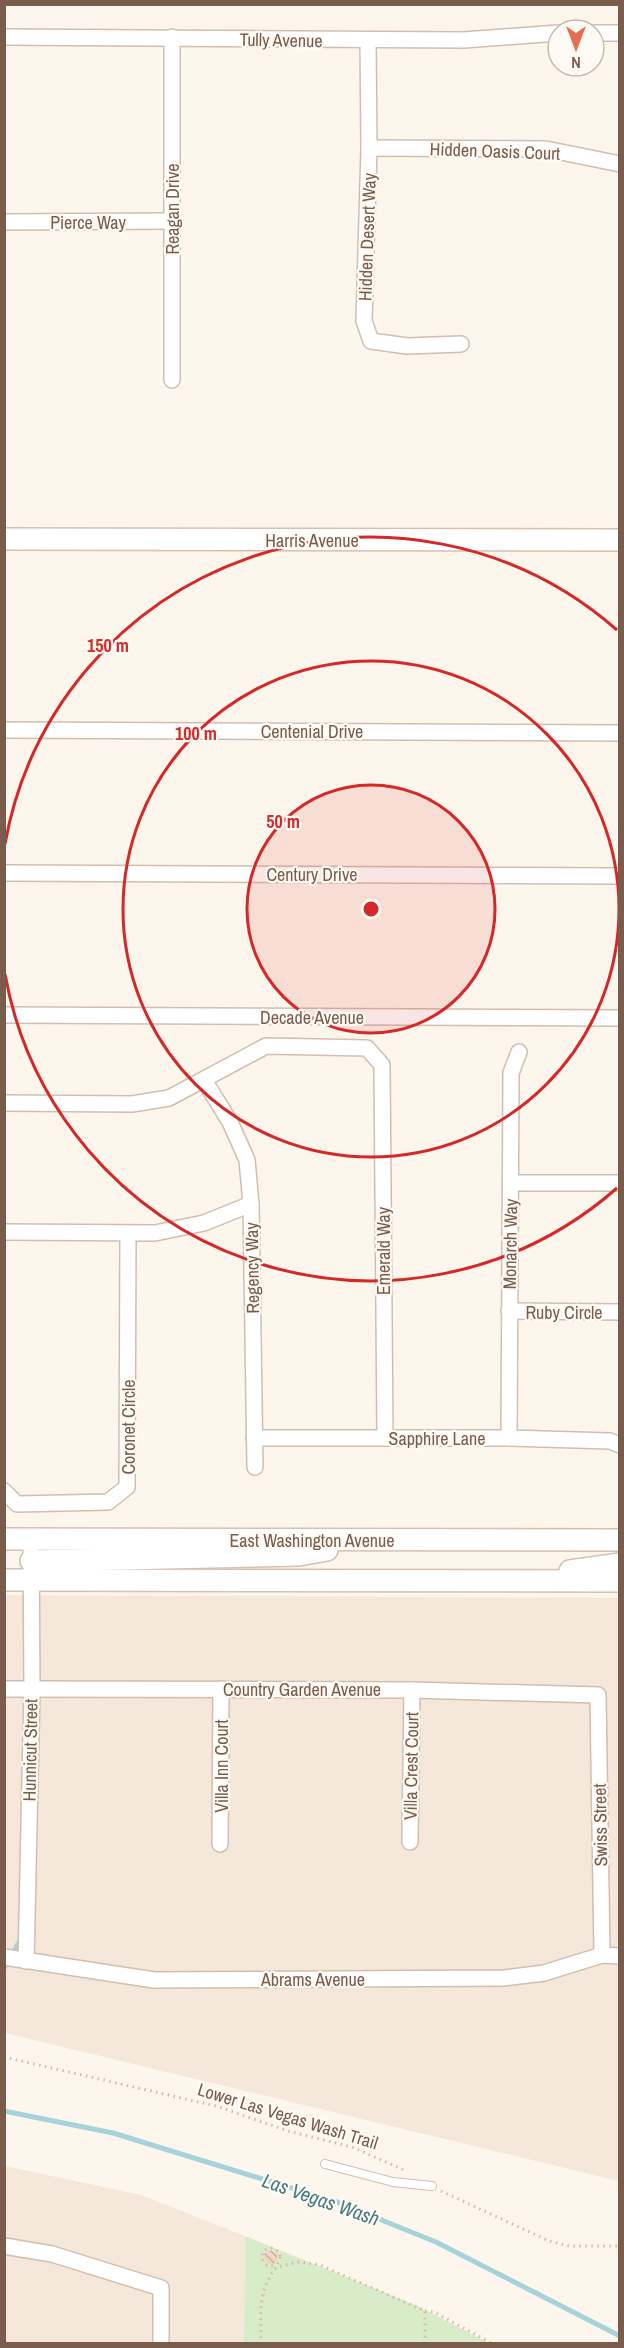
<svg xmlns="http://www.w3.org/2000/svg" width="624" height="2348" viewBox="0 0 624 2348" font-family="'Archivo Narrow',sans-serif">
	<defs>
		<pattern id="building-back-hatch" width="6" height="6" patternUnits="userSpaceOnUse" patternTransform="scale(1.5)"><rect width="6" height="6" fill="#f3d5c3"/><path d="M-1 5l2 2M0 0l6 6M5-1l2 2" fill="none" stroke="#cab0a1"/></pattern>
	</defs>
	<rect width="100%" height="100%" fill="#fdf6ec"/>
	<g fill="#f5e8da">
		<polygon points="5,1595 619,1598 619,2181 5,2033"/>
		<polygon points="5,2166 141,2195 245,2236 244,2343 5,2344"/>
	</g>
	<polygon fill="#d8ecc9" points="245,2236 418,2306 489,2343 244,2344"/>
	<g fill="none" stroke-linecap="round" stroke-linejoin="round">
		<g stroke="#a5d3da" stroke-width="5">
			<polyline points="4,1968 18,1944"/>
			<polyline points="4,2111 113,2133 337,2202 436,2242 620,2336"/>
		</g>
	</g>
	<polygon fill="url(#building-back-hatch)" points="270,2250 277,2253 277,2260 272,2265 265,2262 264,2254"/>
	<g fill="none" stroke-linecap="round" stroke-linejoin="round">
		<defs>
			<polyline id="lane" points="325,2164 393,2182 432,2186"/>
			<g id="street">
				<polyline points="594,33 620,33"/>
				<polyline points="4,37 464,40 558,33"/>
				<polyline points="172,37 172,380"/>
				<polyline points="368,41 369,148 364,321 371,341 407,346 461,344"/>
				<polyline points="369,148 546,149 620,164"/>
				<polyline points="4,222 172,221"/>
				<polyline points="4,730 620,733"/>
				<polyline points="4,873 620,876"/>
				<polyline points="4,1015 620,1018"/>
				<polyline points="204,1080 230,1122 247,1160 251,1204 255,1467"/>
				<polyline points="4,1103 132,1104 169,1098 266,1046 367,1048 382,1065 385,1438"/>
				<polyline points="511,1183 620,1183"/>
				<polyline points="4,1232 155,1233 204,1223 251,1204"/>
				<polyline points="509,1311 620,1312"/>
				<polyline points="254,1438 509,1438 610,1441 620,1445"/>
				<polyline points="509,1438 511,1073 519,1052"/>
				<polyline points="4,1491 17,1504 108,1502 127,1487 128,1233"/>
				<polyline points="4,1689 412,1690 598,1695 602,1955"/>
				<polyline points="410,1842 412,1690"/>
				<polyline points="220,1844 221,1689"/>
				<polyline points="4,1957 154,1980 504,1978 544,1973 602,1955 620,1956"/>
				<polyline points="26,1961 32,1689 31,1539"/>
				<polyline points="4,2246 52,2254 161,2288 161,2344"/>
			</g>
			<g id="secondary">
				<polyline points="4,539 620,540"/>
				<polyline points="4,1539 620,1540"/>
				<polyline points="31,1561 299,1555 327,1550"/>
				<polyline points="570,1571 620,1564"/>
				<polyline points="4,1580 620,1581"/>
			</g>
		</defs>
		<use href="#lane" stroke="#d1beb0" stroke-width="10"/>
		<use href="#street" stroke="#d1beb0" stroke-width="18"/>
		<use href="#secondary" stroke="#d6c0b0" stroke-width="24"/>
		<g stroke="#d9b8a5" stroke-width="3" stroke-dasharray="1.5 4.5" stroke-linecap="butt">
			<polyline points="4,2057 216,2106 288,2131 352,2147 404,2170"/>
			<polyline points="441,2191 549,2241 569,2246 620,2246"/>
			<circle cx="271" cy="2257" r="9"/>
			<polyline points="425,2311 434,2312 493,2344"/>
			<path d="M261 2344C261 2316 257 2289 277 2267L299 2262 320 2265 425 2311V2344"/>
		</g>
		<use href="#lane" stroke="#fff" stroke-width="8"/>
		<use href="#street" stroke="#fff" stroke-width="15"/>
		<use href="#secondary" stroke="#fff" stroke-width="21"/>
	</g>
	<circle cx="371" cy="909" r="124" fill="#d62828" fill-opacity=".12"/>
	<g fill="none" stroke="#d62828" stroke-width="3">
		<circle cx="371" cy="909" r="124"/>
		<circle cx="371" cy="909" r="248"/>
		<path d="M617 1188A372 372 0 0 1 5 974M5 844A372 372 0 0 1 617 630"/>
	</g>
	<g text-anchor="middle" dominant-baseline="central" stroke-width="4.5" stroke-linejoin="round" paint-order="stroke">
		<g font-size="18" fill="#7a5c4d" stroke="#fffaf3">
			<text transform="translate(281 40) rotate(1)">Tully Avenue</text>
			<text transform="translate(495 151) rotate(2)">Hidden Oasis Court</text>
			<text transform="translate(172 209) rotate(-90)">Reagan Drive</text>
			<text x="88" y="222">Pierce Way</text>
			<text transform="translate(367 237) rotate(-88)">Hidden Desert Way</text>
			<text x="312" y="540">Harris Avenue</text>
			<text x="312" y="731">Centenial Drive</text>
			<text x="312" y="874">Century Drive</text>
			<text x="312" y="1017">Decade Avenue</text>
			<text transform="translate(510 1244) rotate(-89)">Monarch Way</text>
			<text transform="translate(383 1251) rotate(-90)">Emerald Way</text>
			<text transform="translate(252 1268) rotate(-91)">Regency Way</text>
			<text x="564" y="1312">Ruby Circle</text>
			<text transform="translate(128 1427) rotate(-90)">Coronet Circle</text>
			<text x="437" y="1438">Sapphire Lane</text>
			<text x="312" y="1540">East Washington Avenue</text>
			<text x="302" y="1689">Country Garden Avenue</text>
			<text transform="translate(30 1750) rotate(-89)">Hunnicut Street</text>
			<text transform="translate(221 1766) rotate(-90)">Villa Inn Court</text>
			<text transform="translate(411 1766) rotate(-89)">Villa Crest Court</text>
			<text transform="translate(600 1825) rotate(-91)">Swiss Street</text>
			<text x="313" y="1979">Abrams Avenue</text>
			<text transform="translate(288 2116) rotate(17)">Lower Las Vegas Wash Trail</text>
		</g>
		<g font-size="20" font-style="italic" fill="#437c86" stroke="#fffaf3">
			<text transform="translate(321 2199) rotate(19)">Las Vegas Wash</text>
		</g>
	</g>
	<circle cx="371" cy="909" r="9" fill="#d62828" stroke="#fffaf3" stroke-width="3"/>
	<g font-size="18" text-anchor="middle" font-weight="bold" fill="#d62828" stroke="#fffaf3" stroke-width="4.5" stroke-linejoin="round" paint-order="stroke">
		<text x="108" y="652">150 m</text>
		<text x="196" y="740">100 m</text>
		<text x="283" y="828">50 m</text>
	</g>
	<rect width="624" height="2348" fill="none" stroke="#7a5c4d" stroke-width="12"/>
	<g transform="translate(576 48) rotate(180)"><circle r="28" fill="#fffaf3" stroke="#cabbb1" stroke-width="1.5"/>
	<path d="M0-4.5L10 22L0 15L-10 22Z" fill="#e76f51"/>
	<text y="-9" font-size="16" font-weight="bold" text-anchor="middle" fill="#7a5c4d">N</text>
	</g>
</svg>
